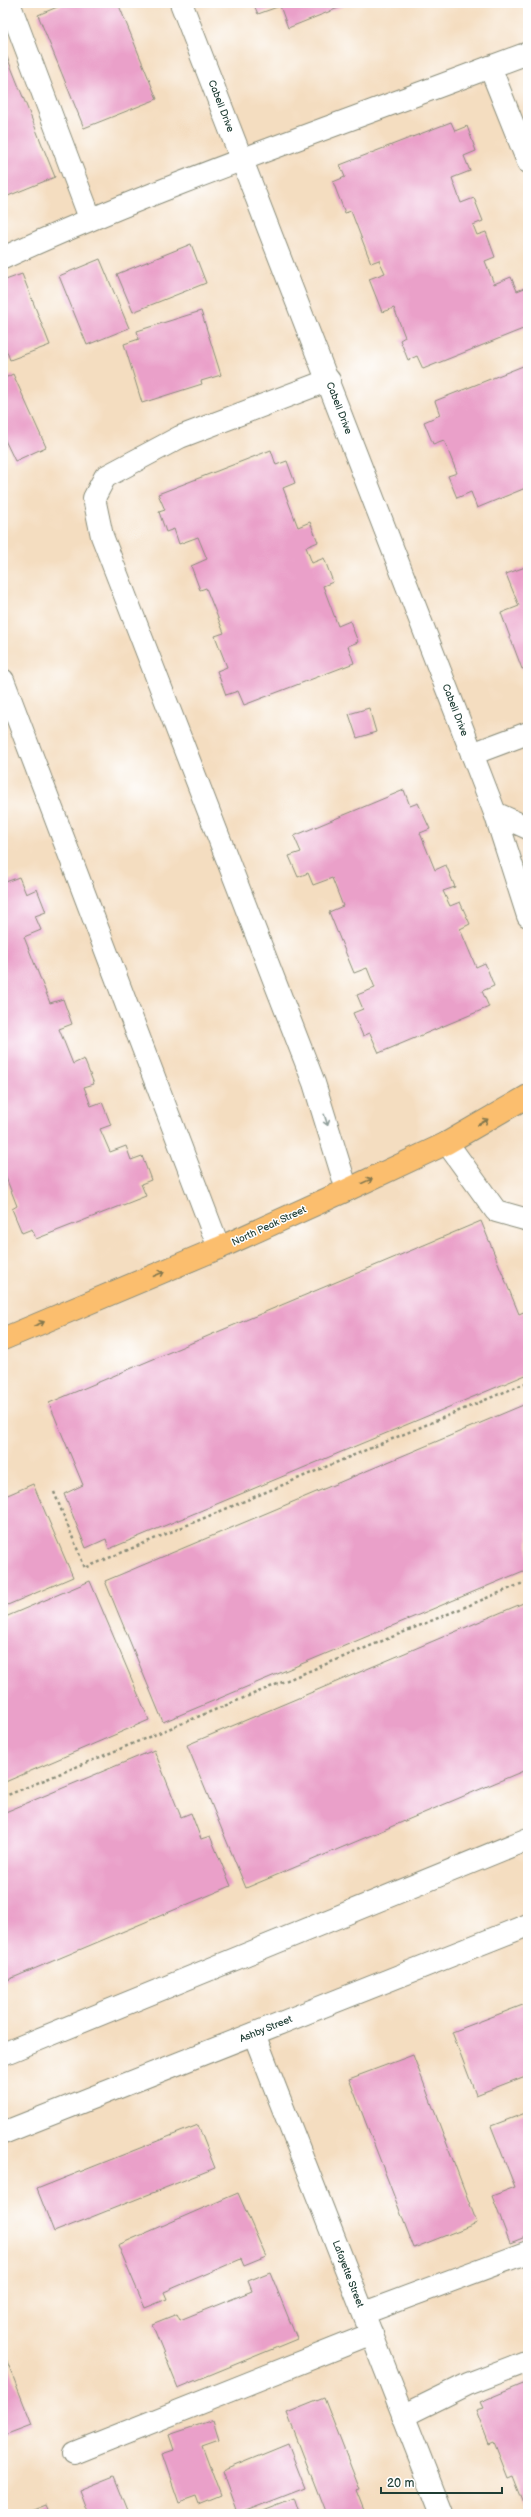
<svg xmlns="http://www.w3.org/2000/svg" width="531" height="2517" viewBox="0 0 531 2517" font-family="'Balsamiq Sans',sans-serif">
	<rect width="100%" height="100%" fill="#fff"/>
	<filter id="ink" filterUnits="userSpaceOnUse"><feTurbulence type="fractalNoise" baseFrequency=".025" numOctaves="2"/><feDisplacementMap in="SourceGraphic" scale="8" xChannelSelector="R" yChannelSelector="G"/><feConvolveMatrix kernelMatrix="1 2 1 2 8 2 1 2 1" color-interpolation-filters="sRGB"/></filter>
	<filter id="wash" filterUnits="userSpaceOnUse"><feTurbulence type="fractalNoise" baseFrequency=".012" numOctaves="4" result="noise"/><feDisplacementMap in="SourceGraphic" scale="16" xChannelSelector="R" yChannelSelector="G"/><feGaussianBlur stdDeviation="0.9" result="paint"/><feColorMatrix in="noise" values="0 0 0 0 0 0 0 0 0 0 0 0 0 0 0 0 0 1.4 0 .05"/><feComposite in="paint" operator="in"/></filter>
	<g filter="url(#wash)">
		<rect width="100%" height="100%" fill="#f4ddc0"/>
		<g id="blocks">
			<g fill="#eaa0c9">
				<polygon points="67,3 118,3 157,99 84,128 38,15"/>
				<polygon points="253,3 351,3 288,28 280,6 258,14"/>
				<polygon points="3,47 55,177 3,198"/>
				<polygon points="451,122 455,131 467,126 476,151 464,156 470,171 452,178 461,203 474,198 483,221 473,225 477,235 486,232 495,257 485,261 494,284 511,277 517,291 527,287 528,314 526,314 528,327 423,369 417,356 408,360 400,340 405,337 394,308 382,312 369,279 385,273 379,260 371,263 351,211 345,213 333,182 345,177 340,165"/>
				<polygon points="191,244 206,283 133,312 117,274"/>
				<polygon points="100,259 129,328 87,345 59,276"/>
				<polygon points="22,274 50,345 10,360 3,341 3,281"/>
				<polygon points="201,311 221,375 201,381 202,384 142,403 124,344 139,339 137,331"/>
				<polygon points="528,364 528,487 477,508 471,492 457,498 448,476 457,473 444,440 433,444 424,422 440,415 435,401"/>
				<polygon points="13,374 46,447 15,461 3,436 3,379"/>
				<polygon points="271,450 276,465 287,461 295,483 283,488 298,527 310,522 318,542 306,547 312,563 324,558 333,582 323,586 338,626 350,621 358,642 348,646 354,663 244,705 238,691 226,695 217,671 227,667 215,636 224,633 206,588 200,590 191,566 207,559 198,537 179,544 174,529 166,532 159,512 165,510 158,494"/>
				<polygon points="528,566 528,667 522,669 501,613 519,606 506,574"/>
				<polygon points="369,708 376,732 357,738 349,714"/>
				<polygon points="404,790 410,806 418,803 430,829 420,833 435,870 446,865 455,887 443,891 450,906 460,902 470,924 460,929 476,967 485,963 494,986 482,991 489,1007 379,1053 370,1033 363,1036 353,1013 363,1009 357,995 375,988 367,968 354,973 329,912 343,906 332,878 313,885 308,873 298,877 289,856 301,852 294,836"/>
				<polygon points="19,877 26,894 37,889 46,912 35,916 41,930 24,937 50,1003 63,999 72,1024 59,1029 73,1064 84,1059 94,1084 84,1087 91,1106 102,1102 111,1125 100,1129 110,1152 126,1146 131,1160 142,1156 151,1180 141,1184 146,1196 36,1239 32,1229 22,1233 12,1209 17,1206 3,1170 3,883"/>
				<polygon points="481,1221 519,1314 528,1310 528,1374 109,1549 106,1539 86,1548 64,1494 83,1485 49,1403"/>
				<polygon points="528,1403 528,1569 163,1722 105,1581"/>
				<polygon points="33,1484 73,1577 3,1607 3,1497"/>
				<polygon points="90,1581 149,1720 3,1783 3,1618"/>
				<polygon points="528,1601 528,1769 246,1888 187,1745"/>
				<polygon points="154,1750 181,1817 191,1813 201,1839 210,1836 231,1886 3,1982 3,1813"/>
				<polygon points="528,2003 528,2075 476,2095 452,2032"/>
				<polygon points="413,2055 477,2223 414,2248 349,2079"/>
				<polygon points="528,2112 528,2236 510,2243 492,2196 515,2187 491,2126"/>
				<polygon points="198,2125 215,2168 54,2232 37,2189"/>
				<polygon points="238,2193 266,2257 244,2266 241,2259 164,2292 167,2299 145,2308 118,2245"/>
				<polygon points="270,2272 297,2339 178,2388 152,2324 177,2314 180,2320 252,2291 248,2281"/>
				<polygon points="3,2351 32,2425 3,2436"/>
				<polygon points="528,2382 528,2514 513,2476 508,2478 494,2442 489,2444 476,2410 483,2408 480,2402"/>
				<polygon points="324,2398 360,2490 356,2491 365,2514 326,2514 287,2413"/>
				<polygon points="213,2420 219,2439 202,2445 221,2496 199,2505 196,2497 179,2503 162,2454 174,2450 169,2435"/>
				<polygon points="288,2444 305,2488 238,2514 222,2471"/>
				<polygon points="114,2476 129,2514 88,2514 79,2490"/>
				<polygon points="294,2499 299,2514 256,2514"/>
				<polygon points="46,2505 50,2514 23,2514"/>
			</g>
		</g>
	</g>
	<g filter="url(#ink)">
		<use href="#blocks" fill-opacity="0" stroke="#8a8d7a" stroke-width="1"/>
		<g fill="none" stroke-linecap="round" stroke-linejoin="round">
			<defs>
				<g id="minor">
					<polyline points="9,3 90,218"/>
					<polyline points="181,3 495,813 528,916"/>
					<polyline points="528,53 490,67 528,162"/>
					<path d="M3 258C162 185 327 129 490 67"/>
					<polyline points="329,380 180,437 105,477 94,498 102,536 314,1083 347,1190"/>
					<polyline points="3,680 219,1248"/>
					<polyline points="472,754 528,733"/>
					<polyline points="495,813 528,828"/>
					<polyline points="447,1143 496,1211 528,1220"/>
					<polyline points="254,2034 442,2514"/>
					<polyline points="3,2054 528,1839"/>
					<polyline points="3,2133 528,1925"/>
					<polyline points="364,2313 528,2252"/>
					<polyline points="403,2416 468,2384 528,2361"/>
					<polyline points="74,2453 372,2334"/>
				</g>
				<polyline id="major" points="3,1339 219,1248 347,1190 447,1143 528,1096"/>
			</defs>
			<use href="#minor" stroke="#8a8d7a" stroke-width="24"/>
			<use href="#major" stroke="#8a8d7a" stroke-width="24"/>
			<g stroke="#8a8d7a" stroke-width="2.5" stroke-dasharray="3 3" stroke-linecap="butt">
				<polyline points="54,1492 85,1568 528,1382"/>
				<polyline points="3,1797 528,1581"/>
			</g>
			<use href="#minor" stroke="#fff" stroke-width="22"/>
			<use href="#major" stroke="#fbbe6e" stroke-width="22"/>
		</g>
		<defs><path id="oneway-shaft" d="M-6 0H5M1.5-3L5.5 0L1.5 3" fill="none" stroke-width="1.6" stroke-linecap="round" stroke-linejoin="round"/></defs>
		<use stroke="#8f9e9a" href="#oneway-shaft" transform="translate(326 1120) rotate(72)"/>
		<g stroke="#82774e">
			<use href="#oneway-shaft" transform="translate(483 1122) rotate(-30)"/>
			<use href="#oneway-shaft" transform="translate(367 1181) rotate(-25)"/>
			<use href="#oneway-shaft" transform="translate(159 1274) rotate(-23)"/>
			<use href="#oneway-shaft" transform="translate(39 1324) rotate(-23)"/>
		</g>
	</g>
	<g text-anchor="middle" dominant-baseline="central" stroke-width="3" stroke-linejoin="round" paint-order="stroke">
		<g font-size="10" fill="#1f3d34" stroke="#fff">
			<text transform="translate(221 106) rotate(69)">Cabell Drive</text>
			<text transform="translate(339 408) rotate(69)">Cabell Drive</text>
			<text transform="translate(455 710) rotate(69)">Cabell Drive</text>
			<text transform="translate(269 1226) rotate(-25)">North Peak Street</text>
			<text transform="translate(266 2029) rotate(-22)">Ashby Street</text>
			<text transform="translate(348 2274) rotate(69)">Lafayette Street</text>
		</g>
	</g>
	<rect width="531" height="2517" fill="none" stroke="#fff" stroke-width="16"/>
	<path d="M381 2487v6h121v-6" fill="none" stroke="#1f3d34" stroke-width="2"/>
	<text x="387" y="2487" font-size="12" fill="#1f3d34" stroke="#ffffff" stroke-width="3" paint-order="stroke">20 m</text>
</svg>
